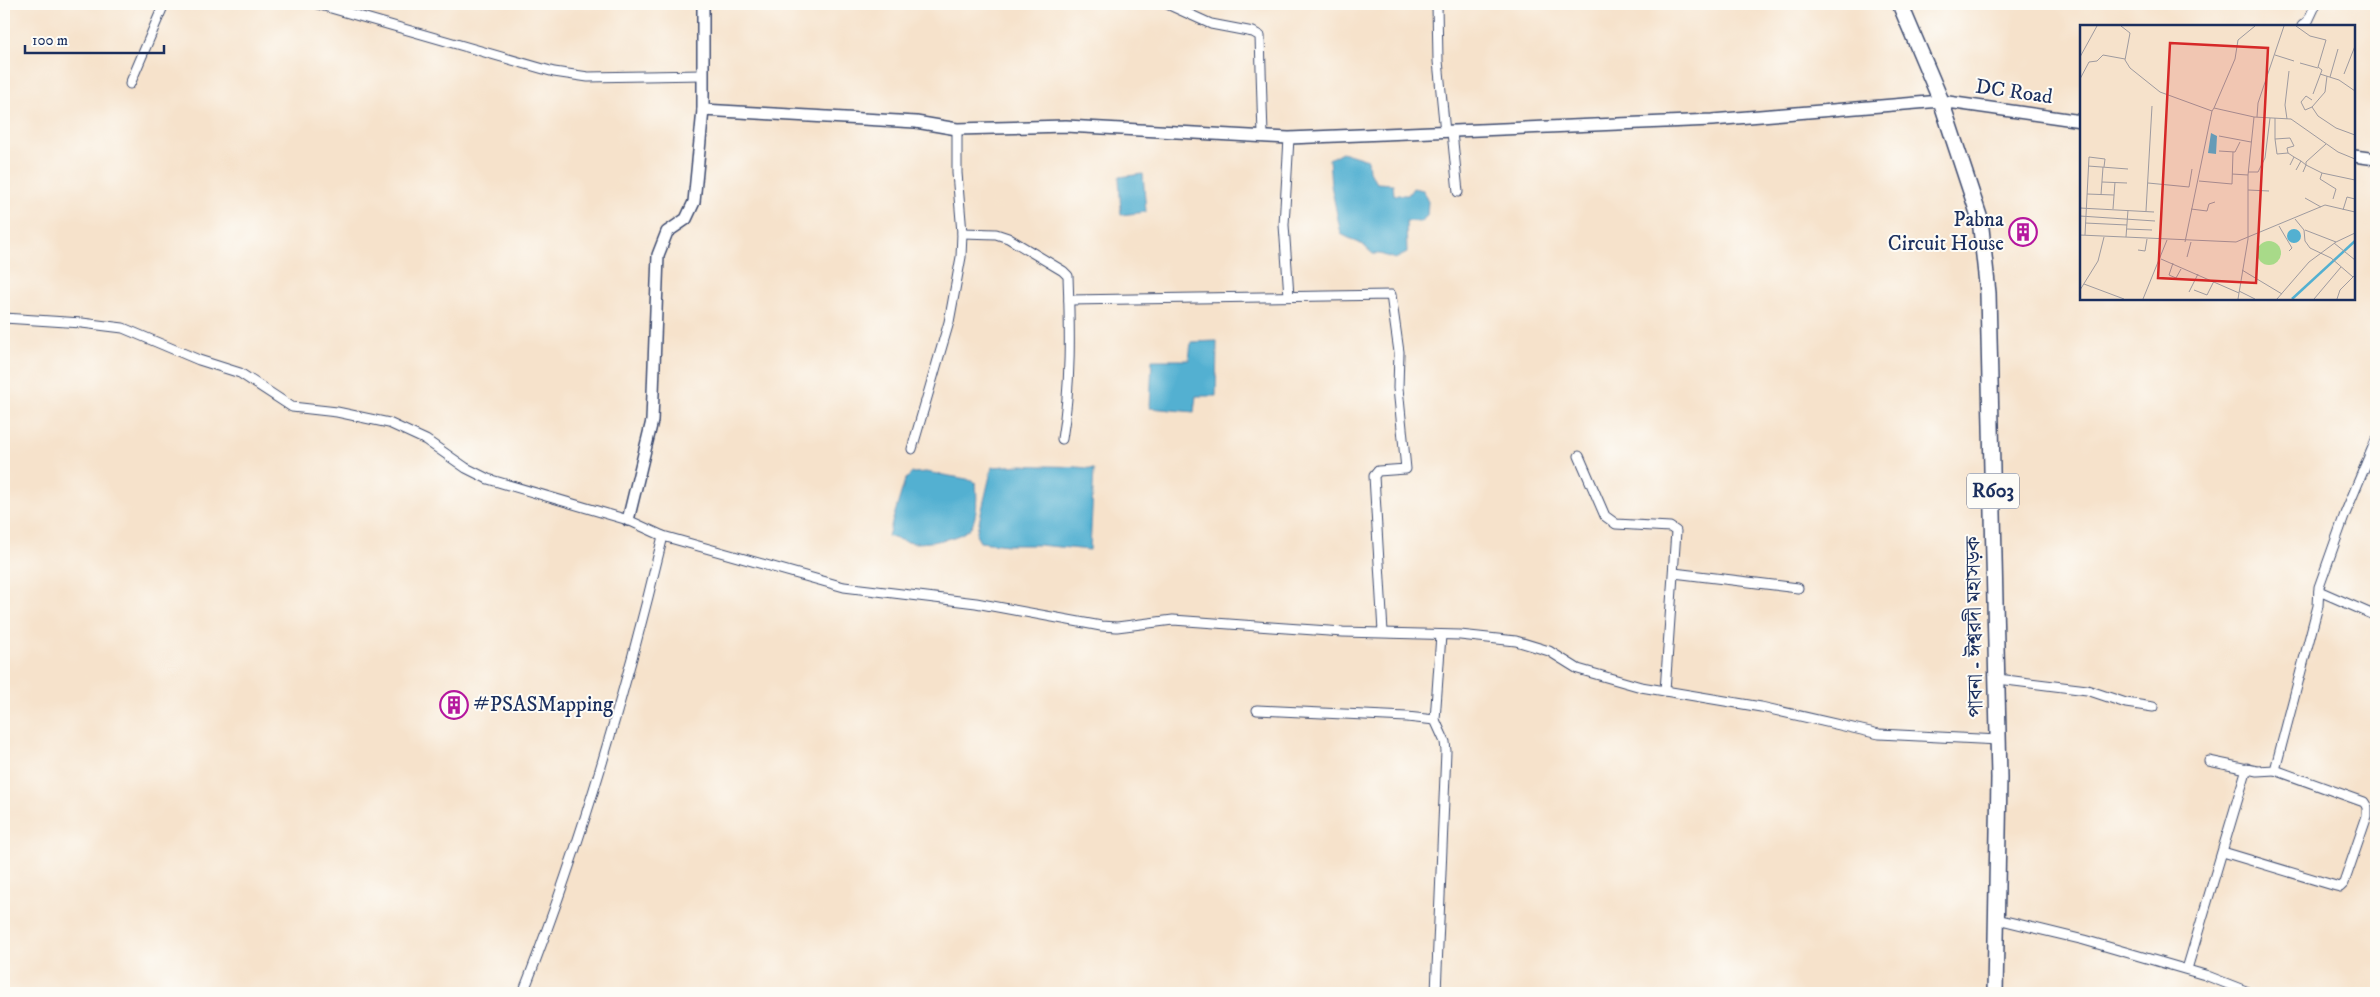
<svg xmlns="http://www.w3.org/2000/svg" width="2380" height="997" viewBox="0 0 2380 997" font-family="'IM FELL DW Pica','Noto Serif Bengali',serif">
	<rect width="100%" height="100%" fill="#fdfcf7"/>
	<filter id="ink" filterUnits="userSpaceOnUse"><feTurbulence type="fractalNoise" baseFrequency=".02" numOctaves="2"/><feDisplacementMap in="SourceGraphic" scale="10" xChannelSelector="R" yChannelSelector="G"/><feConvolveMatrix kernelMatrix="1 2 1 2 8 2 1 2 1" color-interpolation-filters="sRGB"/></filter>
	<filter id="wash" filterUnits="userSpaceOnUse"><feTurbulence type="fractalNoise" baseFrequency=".0096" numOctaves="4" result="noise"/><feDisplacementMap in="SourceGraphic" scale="20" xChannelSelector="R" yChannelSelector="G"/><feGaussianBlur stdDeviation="1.12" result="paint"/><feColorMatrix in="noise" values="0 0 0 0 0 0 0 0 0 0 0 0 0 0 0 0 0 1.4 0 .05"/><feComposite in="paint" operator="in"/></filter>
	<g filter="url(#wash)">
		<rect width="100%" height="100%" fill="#f6e2cb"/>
		<g fill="#53b0d1" stroke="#377098">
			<polygon points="1342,152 1368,160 1369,171 1377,183 1393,184 1394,195 1408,195 1413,188 1423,190 1428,201 1427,216 1420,222 1406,221 1407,253 1395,259 1380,254 1373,254 1363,245 1341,234 1331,185 1329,159"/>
			<polygon points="1143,174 1146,212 1121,215 1119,177"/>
			<polygon points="1217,341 1216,396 1196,396 1194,412 1150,408 1152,360 1189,360 1191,342"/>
			<path d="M1022 465C1046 467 1070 465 1094 469L1090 550 1039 545H1008L980 542 976 535 992 467Z"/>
			<path d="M926 472 967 479 976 483C977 495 978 514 972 525 964 539 929 543 914 543 906 542 896 539 888 536L905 480 912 473Z"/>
		</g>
	</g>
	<g filter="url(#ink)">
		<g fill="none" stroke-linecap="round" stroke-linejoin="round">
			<defs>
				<g id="minor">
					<polyline points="317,4 554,72 588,77 703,75"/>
					<polyline points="1167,4 1211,24 1253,32 1260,36 1263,136"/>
					<polyline points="1437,4 1438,61 1445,132"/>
					<polyline points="2302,26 2308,21 2316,4"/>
					<polyline points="130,84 164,4"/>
					<polyline points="1452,132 1458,192"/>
					<polyline points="1289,138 1284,225 1289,296"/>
					<path d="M962 233 996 234 1008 238 1063 271 1068 276C1070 331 1071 385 1062 439"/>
					<polyline points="1069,300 1391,295 1399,352 1398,388 1406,469 1378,471 1374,476 1383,632"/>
					<path d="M4 318 82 323 123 328 199 360 240 373 292 407 337 412 389 423 426 440 466 468 488 479 628 520 663 536C626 691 581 845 523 993"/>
					<polyline points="912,449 949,322 961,257 962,233 957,173 957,129"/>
					<polyline points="1579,456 1605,516 1616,524 1670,527 1676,531 1665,691"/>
					<polyline points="663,536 844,587 976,603 1101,626 1117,627 1173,620 1343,632 1460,635 1516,641 1549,651 1578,669 1641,687 1761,707 1879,734 1999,740"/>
					<polyline points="1674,573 1798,588"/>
					<polyline points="2319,591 2376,616"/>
					<polyline points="1998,679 2087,690 2126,703 2153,707"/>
					<polyline points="1257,710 1407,717 1435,720 1445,742 1446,751 1436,993"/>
					<polyline points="1435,720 1441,635"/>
					<polyline points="2209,761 2257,771 2275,770 2318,606 2319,587 2345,514 2376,440"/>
					<polyline points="2223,852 2336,886 2340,887 2344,883 2367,816 2367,807 2364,802 2275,770"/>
					<polyline points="1997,919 2084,940 2205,975 2251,993"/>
					<polyline points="2187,969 2247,768"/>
				</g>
				<g id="tertiary">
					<polyline points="703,110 916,122 957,129 1066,126 1289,138 1712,120 1941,101 2081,121"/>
					<polyline points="2354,156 2376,159"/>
					<polyline points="628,520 652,421 658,255 667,232 686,219 694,202 703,110 703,4"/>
				</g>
				<polyline id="primary" points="1900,4 1941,101 1980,219 1988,293 1999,778 1995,993"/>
			</defs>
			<use href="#minor" stroke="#3c4a6e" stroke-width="11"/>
			<use href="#tertiary" stroke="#3c4a6e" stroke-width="14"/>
			<use href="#primary" stroke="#3c4a6e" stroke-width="18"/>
			<use href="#minor" stroke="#fff" stroke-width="9"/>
			<use href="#tertiary" stroke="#fff" stroke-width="11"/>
			<use href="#primary" stroke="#fff" stroke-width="15"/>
		</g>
	</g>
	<defs>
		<symbol id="building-ring" viewBox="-11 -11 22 22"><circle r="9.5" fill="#fdfcf7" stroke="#b5179e" stroke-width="1.5"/><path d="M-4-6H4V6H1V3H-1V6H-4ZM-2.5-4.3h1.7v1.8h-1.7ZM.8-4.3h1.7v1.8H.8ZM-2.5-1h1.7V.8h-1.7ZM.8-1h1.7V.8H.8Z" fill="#b5179e"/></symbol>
	</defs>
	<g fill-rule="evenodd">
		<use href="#building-ring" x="2007" y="216" width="32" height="32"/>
		<use href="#building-ring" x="438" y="689" width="32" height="32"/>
	</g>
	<g text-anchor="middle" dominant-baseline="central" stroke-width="4" stroke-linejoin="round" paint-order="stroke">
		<rect fill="#fdfcf7" stroke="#5f6c8c" stroke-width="1" x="1967" y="473.5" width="52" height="35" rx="4"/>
		<g font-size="20" font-weight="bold" fill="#1b2f5e">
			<text x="1993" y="491">R603</text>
		</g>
		<g font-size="21" fill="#1b2f5e" stroke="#fdfcf7">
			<text transform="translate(2014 92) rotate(8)">DC Road</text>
			<text transform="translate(1975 627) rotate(-91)">পাবনা - ঈশ্বরদী মহাসড়ক</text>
		</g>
		<g font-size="21" fill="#1b2f5e" stroke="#fdfcf7" text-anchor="end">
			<text x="2004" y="220">Pabna<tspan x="2004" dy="24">Circuit House</tspan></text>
			<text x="473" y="705" text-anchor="start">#PSASMapping</text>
		</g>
	</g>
	<g transform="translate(2080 25)">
		<rect width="275" height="275" fill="#f6e2cb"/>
		<path d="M177 228a12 12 0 1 1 24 0a12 12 0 1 1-24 0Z" fill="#a8da89"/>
		<path d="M131 108 137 111 136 129 128 128ZM207 211a7 7 0 1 1 14 0a7 7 0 1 1-14 0Z" fill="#53b0d1"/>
		<path fill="none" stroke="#53b0d1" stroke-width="2.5" d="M212 274 275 216"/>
		<path fill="none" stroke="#9e9a9f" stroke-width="1" d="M41 1 50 8 45 35 50 43 80 67 132 86 134 83 174 92 211 94 258 127 275 134M216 1 230 11 246 15 238 42 242 45 233 69M195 30 214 36M0 32 17 1M220 38 238 43M240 49 259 55 275 66M264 49 275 21M247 51 245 67 232 82 238 91 256 103 275 110M250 52 258 24M0 54 9 37 17 36 23 30 45 34M232 75 226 71 221 77 225 85 232 82M134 83 155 34 158 15 175 1M177 92 178 78 204 1M195 93V114L210 113 214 121 207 123 208 128 214 132M207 94 205 80 209 46M139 111 171 117M195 114 197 129 208 128M139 126 155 127 160 117M210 140 214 132 221 136M8 141 48 144M216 145 221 136 226 140 223 147M168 147H178L185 133 190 93M242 148 226 140V137L246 119M152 149 168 150M119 156 152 159 153 127M22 157 47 158M68 158 109 162 112 144M168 165 189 166M7 169 34 170M21 170 23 142M225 173 241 182M253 174 256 164 240 154 242 148 275 155M0 183 74 187M33 184 35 157M111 184 127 186 129 179 135 177M263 185 267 172 275 174M66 186 72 81M0 191 75 196M215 194 224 205 225 216 230 223 251 233 273 252M5 198 47 200M199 201 212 223 209 226M47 204 72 205M225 205 256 217M0 210 156 217 245 180 275 187M5 210 9 132 25 134 24 142M46 212 48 185M105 217 132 86M254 218 275 235M58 225 65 226 67 214M107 232 111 217M81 234 159 268M93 238 89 250 96 253 101 244M162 245 202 269M4 259 44 274M0 265 18 236 24 212M114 265 127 270 134 256M159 266 175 274M109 267 118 249M63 274 87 215M158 274 168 214V150L174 92M197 274 229 237 256 217 275 208M234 274 261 242M257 274 260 265 275 250"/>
		<path fill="#d62828" fill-opacity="0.15" stroke="#d62828" stroke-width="2.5" d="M90 18 188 23 176 258 78 253Z"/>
		<rect width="275" height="275" fill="none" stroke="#1b2f5e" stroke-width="2.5"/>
	</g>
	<rect width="2380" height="997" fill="none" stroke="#fdfcf7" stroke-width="20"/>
	<path d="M25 45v8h139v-8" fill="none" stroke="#1b2f5e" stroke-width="2.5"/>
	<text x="32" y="45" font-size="15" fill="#1b2f5e" stroke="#fdfcf7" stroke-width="4" paint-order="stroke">100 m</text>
</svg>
